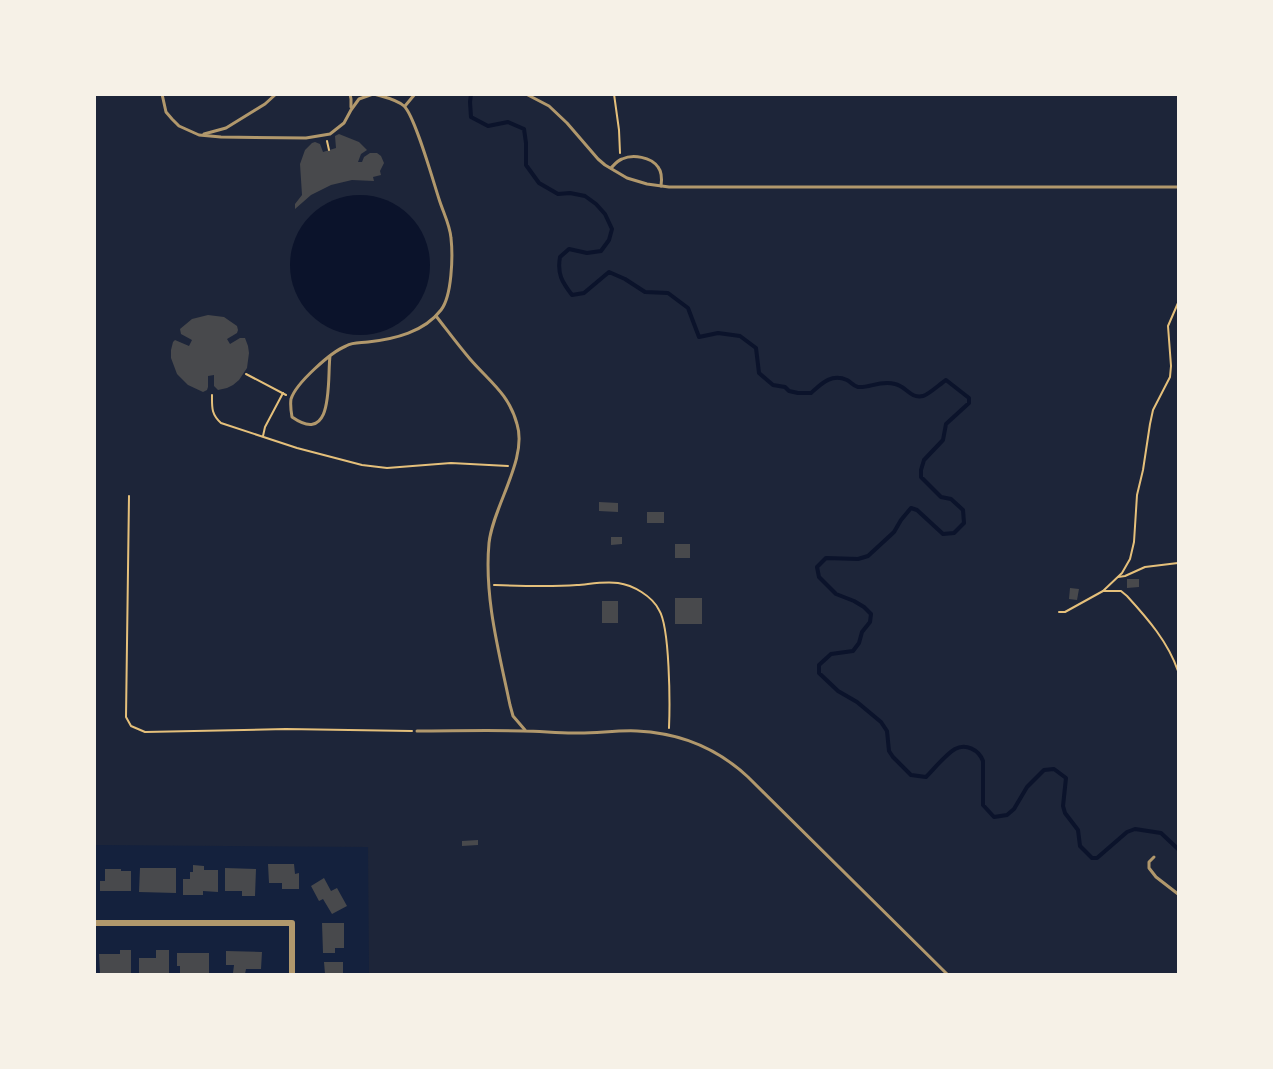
<svg xmlns="http://www.w3.org/2000/svg" width="1273" height="1069" viewBox="0 0 1273 1069" font-family="'Source Sans 3',sans-serif">
	<rect width="100%" height="100%" fill="#14213d"/>
	<polygon fill="#1d2539" points="95,95 1178,95 1178,974 369,974 368,847 95,845"/>
	<circle fill="#0b132b" cx="360" cy="265" r="70"/>
	<g fill="none" stroke-linecap="round" stroke-linejoin="round">
		<path stroke="#0b132b" stroke-width="4" d="M471 94 470 102 471 117 488 126 508 122 524 129 526 143V165L539 183 558 194 570 193 585 196 596 204 605 214 612 229 609 240 601 251 587 253 569 249 560 257C557 274 562 282 572 295L584 293 609 272 625 279 645 292 668 293 688 308 699 337 718 333 740 336 756 348 759 373 773 385 785 387 789 391 798 393H811C821 384 831 373 847 380 851 382 853 386 858 387 870 388 880 380 895 384 906 386 910 399 923 396 928 395 940 384 946 380L969 398V403L946 424 943 440 924 460 921 470V477L941 497 951 499 963 510 964 523 954 533 943 534 917 510 911 508 901 520 894 532 868 556 858 559 826 558 817 567 819 577 836 594 854 601 864 607 871 614 870 622 862 632 859 643 853 651 831 654 819 665V673L838 691 857 702 881 722 887 731 889 751 893 757 911 775 926 777C934 769 945 755 955 749 966 743 979 750 983 761V805L994 817 1007 815 1014 809 1027 787 1044 770 1054 769 1066 778 1063 806 1065 813 1078 830 1080 846 1092 858H1097L1127 832 1135 829 1161 833 1178 849"/>
	</g>
	<g fill="#48494c">
		<polygon points="339,134 359,142 367,150 361,154 358,162 362,162 364,157 370,153 377,153 381,156 384,163 380,171 381,175 373,177 374,181 352,180 331,185 311,195 295,209 295,204 302,195 300,164 305,150 312,143 315,142 320,144 323,152 336,148 335,136"/>
		<polygon points="208,315 224,317 237,326 238,330 237,333 227,339 230,344 240,338 245,338 248,346 249,353 247,368 239,380 233,385 227,388 218,390 214,386 214,375 208,376 208,387 207,390 203,392 188,385 177,374 171,358 171,350 173,342 175,340 189,346 192,340 181,334 180,329 192,319"/>
		<polygon points="599,502 618,503 618,512 599,511"/>
		<rect x="647" y="512" width="17" height="11"/>
		<polygon points="611,537 622,537 622,544 611,545"/>
		<rect x="675" y="544" width="15" height="14"/>
		<polygon points="1127,579 1139,579 1139,587 1127,588"/>
		<polygon points="1070,588 1079,589 1077,600 1069,599"/>
		<rect x="675" y="598" width="27" height="26"/>
		<rect x="602" y="601" width="16" height="22"/>
		<polygon points="478,840 478,845 462,846 462,841"/>
		<polygon points="268,864 294,864 295,874 299,873 299,889 282,889 282,883 269,883"/>
		<polygon points="193,865 204,866 204,870 218,870 218,892 203,891 203,895 183,895 183,879 190,879 190,872 193,872"/>
		<polygon points="140,868 176,868 176,893 139,892"/>
		<polygon points="225,868 256,869 255,896 242,896 242,891 225,891"/>
		<polygon points="105,869 121,869 121,871 131,871 131,891 100,891 100,881 105,881"/>
		<polygon points="324,878 331,891 337,888 347,906 332,914 323,899 319,901 311,886"/>
		<polygon points="322,923 344,923 344,948 335,948 335,953 323,953"/>
		<polygon points="120,950 131,950 131,974 100,974 99,954 120,954"/>
		<polygon points="156,950 169,950 169,974 139,974 139,958 156,958"/>
		<polygon points="226,951 262,952 261,969 246,969 245,974 233,973 234,965 226,965"/>
		<polygon points="177,953 209,953 209,974 180,974 180,966 177,966"/>
		<polygon points="324,962 343,962 343,974 325,974"/>
	</g>
	<g fill="none" stroke-linecap="round" stroke-linejoin="round">
		<g stroke="#e5c07b" stroke-width="2">
			<polyline points="614,94 619,130 620,153"/>
			<polyline points="327,141 329,150"/>
			<polyline points="246,374 286,395"/>
			<path d="M212 395C212 407 211 414 221 423L297 448 362 465 387 468 451 463 508 466"/>
			<polyline points="263,436 265,427 283,393"/>
			<polyline points="129,496 126,717 131,726 145,732 286,729 412,731"/>
			<polyline points="1118,577 1125,576 1145,567 1178,563"/>
			<path d="M494 585C522 586 549 587 577 585 590 584 605 581 618 583 633 585 652 596 659 610 670 627 670 705 669 728"/>
			<path d="M1103 591H1121L1127 596C1148 619 1168 642 1178 671"/>
			<polyline points="1059,612 1065,612 1103,591 1122,573 1130,559 1134,542 1137,495 1143,470 1150,424 1153,410 1170,377 1171,366 1168,326 1178,303"/>
			<polyline points="1178,695 1178,691"/>
		</g>
		<g stroke="#b1986c" stroke-width="3">
			<polyline points="162,94 166,112 172,119 179,126 199,135 221,137 306,138 330,134 344,123 351,110 359,99 373,94"/>
			<polyline points="350,94 351,99 351,107"/>
			<polyline points="526,94 549,106 567,123 598,159 605,165 627,178 647,184 669,187 1178,187"/>
			<polyline points="405,106 415,94"/>
			<polyline points="204,134 226,128 265,104 276,94"/>
			<path d="M611 168C615 164 617 161 622 159 633 154 651 157 658 167 662 172 662 179 661 186"/>
			<path d="M436 316C447 330 458 345 470 359 489 381 509 394 517 424 528 459 493 506 489 543 484 597 499 652 510 705L513 716 525 730"/>
			<path d="M330 356C327 378 335 447 292 417 291 411 290 405 291 399 296 383 331 352 346 346 353 342 360 343 368 342 395 339 424 332 441 310 452 296 453 256 451 238 450 225 443 212 439 199 433 181 415 116 404 106 396 99 384 97 374 94"/>
			<path d="M417 731C452 731 488 730 523 731 539 731 556 733 573 733 594 734 615 730 637 731 680 733 716 747 748 777L947 974"/>
			<polyline points="1154,857 1149,862 1149,868 1156,877 1178,894"/>
		</g>
		<polyline stroke="#b1986c" stroke-width="6" points="94,923 292,923 292,974"/>
	</g>
	<rect width="1273" height="1069" fill="none" stroke="#f6f1e7" stroke-width="192"/>
</svg>
